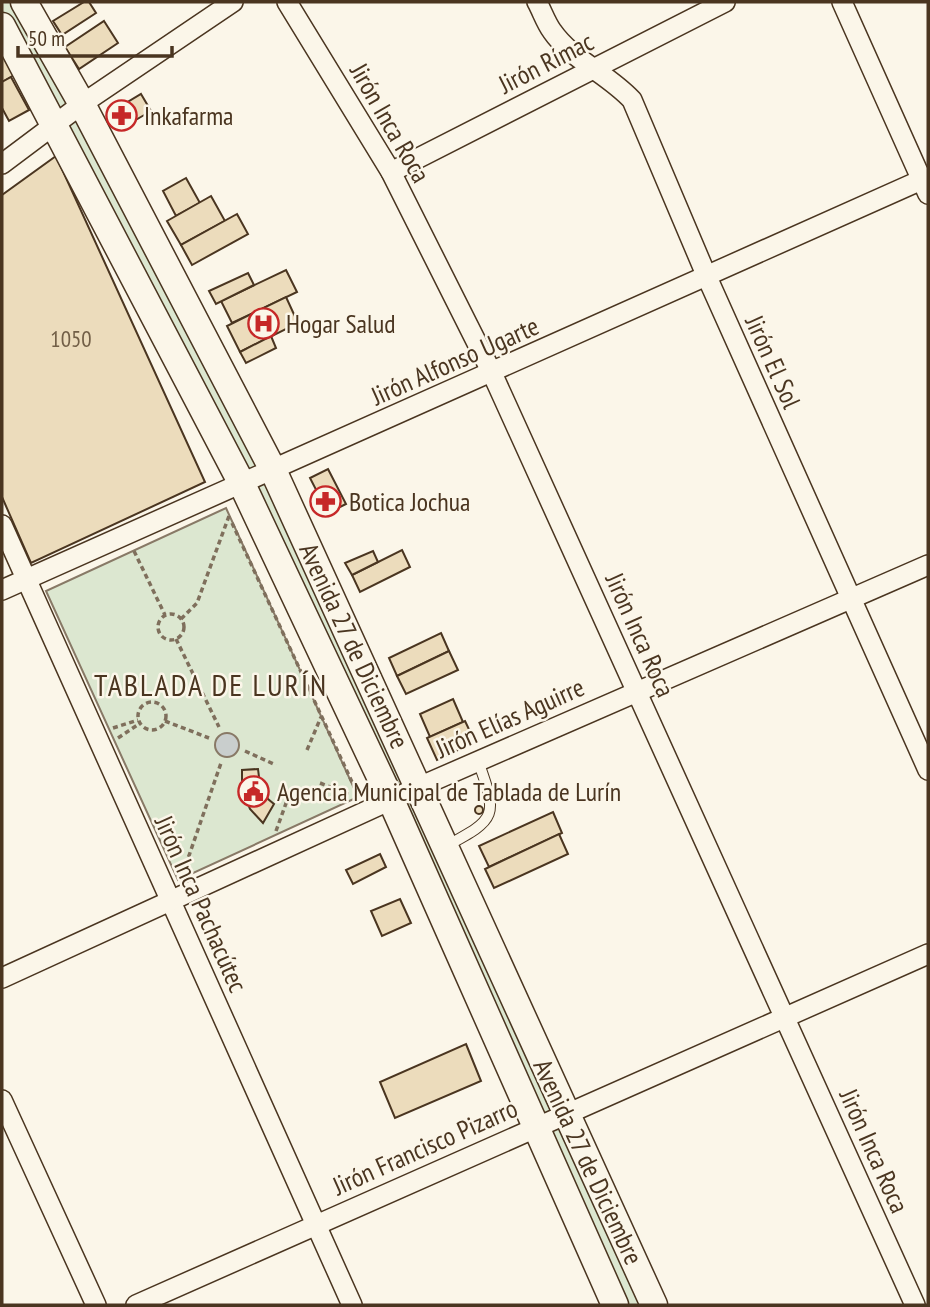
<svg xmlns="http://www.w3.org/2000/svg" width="930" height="1307" viewBox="0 0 930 1307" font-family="'PT Sans Narrow',sans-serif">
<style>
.green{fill:#dce7d0;stroke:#887966;stroke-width:2}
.water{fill:#c9cecd;stroke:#887966;stroke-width:2}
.building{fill:#ecdcbc;stroke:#4a3520;stroke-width:2}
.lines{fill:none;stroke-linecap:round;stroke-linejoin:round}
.lane-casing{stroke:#4a3520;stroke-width:12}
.street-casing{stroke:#4a3520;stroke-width:22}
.secondary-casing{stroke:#4a3520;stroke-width:29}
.path{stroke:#7f6f5c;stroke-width:3.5;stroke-dasharray:5 3.5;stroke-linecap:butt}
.lane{stroke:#fbf6e9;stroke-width:10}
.street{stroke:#fbf6e9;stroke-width:19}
.secondary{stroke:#fbf6e9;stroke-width:26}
.labels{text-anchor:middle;stroke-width:5;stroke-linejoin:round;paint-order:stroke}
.number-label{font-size:23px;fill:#725f47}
.street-label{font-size:26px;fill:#4a3520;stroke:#fbf6e9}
.poi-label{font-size:26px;fill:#4a3520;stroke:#fbf6e9;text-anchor:start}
.quarter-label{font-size:30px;letter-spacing:2px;fill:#4a3520;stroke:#fbf6e9}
</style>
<rect width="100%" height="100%" fill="#fbf6e9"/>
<g class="green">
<polygon points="2,2 17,2 73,102 56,114 2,14"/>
<polygon points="79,116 263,465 245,474 64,125"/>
<polygon points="268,481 408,783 394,787 252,486"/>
<polygon points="226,508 358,797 178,880 46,591"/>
<polygon points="415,797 557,1112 541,1118 400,804"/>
<polygon points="562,1122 644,1305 624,1305 545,1129"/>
</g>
<circle class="water" cx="227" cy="745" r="12"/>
<g class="building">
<polygon points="84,2 89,2 96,13 62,35 53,21"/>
<polygon points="104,21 118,43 79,69 65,47"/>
<polygon points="4,53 16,74 2,82 2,55"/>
<polygon points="11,77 29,110 9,121 2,108 2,82"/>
<polygon points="141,94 151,111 122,128 111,112"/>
<polygon points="56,156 205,482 31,563 2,497 2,195"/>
<polygon points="186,178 200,203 176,216 163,191"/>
<polygon points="211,196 225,221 181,245 167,221"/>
<polygon points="237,214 248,234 192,265 181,245"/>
<polygon points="286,270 297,292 232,323 221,301"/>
<polygon points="248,273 254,285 216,304 209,291"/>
<polygon points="286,297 298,323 240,352 227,326"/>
<polygon points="271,336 276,348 246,363 240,352"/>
<polygon points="328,469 346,504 328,513 310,478"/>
<polygon points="402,550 410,567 360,592 352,575"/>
<polygon points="373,551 378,562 352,575 345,563"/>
<polygon points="441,633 449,651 397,676 389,658"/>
<polygon points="449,651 458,670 406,694 397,676"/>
<polygon points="453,699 463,722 430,737 420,714"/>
<polygon points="465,721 475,742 437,760 427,738"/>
<polygon points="258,769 260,785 268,799 274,804 263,823 250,809 242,789 242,770"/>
<circle cx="479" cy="810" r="4"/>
<polygon points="553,812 562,833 489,867 479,846"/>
<polygon points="559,834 568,854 494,888 485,869"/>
<polygon points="380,854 386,867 353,884 346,870"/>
<polygon points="400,899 411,923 382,936 371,911"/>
<polygon points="466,1044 481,1081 395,1118 380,1082"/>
</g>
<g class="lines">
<defs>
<path id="lane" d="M446,846c51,-27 52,-30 32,-85"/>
<g id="street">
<polyline points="287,2 391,172 492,373 915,1305"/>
<path d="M537,2c5,9 9,21 15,29 20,29 56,43 80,69l75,177 221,493"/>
<polyline points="842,2 928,194"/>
<polyline points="2,164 82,104 233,2"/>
<polyline points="391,172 725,2"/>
<polyline points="2,525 352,1305"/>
<polyline points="2,590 928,177"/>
<polyline points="2,978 419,787 928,565"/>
<polyline points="2,1100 96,1305"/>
<polyline points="136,1305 928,954"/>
</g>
<g id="secondary">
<polyline points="24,2 82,104 273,470 654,1305"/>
<polyline points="2,26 242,484 391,800 615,1305"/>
</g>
</defs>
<use href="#lane" class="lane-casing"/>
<use href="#street" class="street-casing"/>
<use href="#secondary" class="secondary-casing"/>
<g class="path">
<polyline points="232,523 358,795"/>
<polyline points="134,551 165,615"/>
<circle cx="171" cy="627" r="13"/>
<polyline points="181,619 197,603 229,516"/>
<polyline points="176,639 219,727"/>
<circle cx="152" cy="716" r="14"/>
<polyline points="165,721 209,738"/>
<polyline points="113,728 138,720"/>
<polyline points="118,738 139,724"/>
<polyline points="307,750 321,717"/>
<polyline points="245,751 276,765"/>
<polyline points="320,783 351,795"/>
<polyline points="276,831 289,795"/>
<polyline points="183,873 221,763"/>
</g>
<use href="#lane" class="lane"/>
<use href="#street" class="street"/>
<use href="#secondary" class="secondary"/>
</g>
<defs>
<symbol id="pharmacy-ring" viewBox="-11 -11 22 22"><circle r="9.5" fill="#fbf6e9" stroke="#c62828" stroke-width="1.5"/><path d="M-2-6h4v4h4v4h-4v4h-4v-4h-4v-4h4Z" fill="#c62828"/></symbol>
<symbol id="hospital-ring" viewBox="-11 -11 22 22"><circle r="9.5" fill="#fbf6e9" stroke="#c62828" stroke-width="1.5"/><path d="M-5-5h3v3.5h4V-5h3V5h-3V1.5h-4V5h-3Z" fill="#c62828"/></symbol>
<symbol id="civic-ring" viewBox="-11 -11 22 22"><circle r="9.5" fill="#fbf6e9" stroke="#c62828" stroke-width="1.5"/><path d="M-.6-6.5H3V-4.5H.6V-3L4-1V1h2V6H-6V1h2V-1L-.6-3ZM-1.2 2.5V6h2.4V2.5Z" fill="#c62828"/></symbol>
</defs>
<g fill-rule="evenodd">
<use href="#pharmacy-ring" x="104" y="98" width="35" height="35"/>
<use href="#hospital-ring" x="246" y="306" width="35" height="35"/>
<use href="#pharmacy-ring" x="308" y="484" width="35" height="35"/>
<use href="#civic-ring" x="236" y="774" width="35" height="35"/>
</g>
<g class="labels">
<g class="number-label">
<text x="71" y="347">1050</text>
</g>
<g class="street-label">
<text transform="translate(546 63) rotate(-27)" y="9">Jirón Rímac</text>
<text transform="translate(390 123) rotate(60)" y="9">Jirón Inca Roca</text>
<text transform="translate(455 361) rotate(-24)" y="9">Jirón Alfonso Ugarte</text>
<text transform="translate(773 362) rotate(66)" y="9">Jirón El Sol</text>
<text transform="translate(640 635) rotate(66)" y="9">Jirón Inca Roca</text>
<text transform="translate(354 646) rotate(65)" y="9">Avenida 27 de Diciembre</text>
<text transform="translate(510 718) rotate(-24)" y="9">Jirón Elías Aguirre</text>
<text transform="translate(201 904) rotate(66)" y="9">Jirón Inca Pachacútec</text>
<text transform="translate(425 1147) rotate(-24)" y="9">Jirón Francisco Pizarro</text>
<text transform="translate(874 1151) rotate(66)" y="9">Jirón Inca Roca</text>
<text transform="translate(588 1162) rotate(65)" y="9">Avenida 27 de Diciembre</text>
</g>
<g class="poi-label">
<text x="144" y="125">Inkafarma</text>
<text x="286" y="333">Hogar Salud</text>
<text x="349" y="511">Botica Jochua</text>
<text x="277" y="801">Agencia Municipal de Tablada de Lurín</text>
</g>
<g class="quarter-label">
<text x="211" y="696">TABLADA DE LURÍN</text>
</g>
</g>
<rect width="930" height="1307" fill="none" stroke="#4a3520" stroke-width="7"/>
<path d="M18 46v10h154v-10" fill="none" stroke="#4a3520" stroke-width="3.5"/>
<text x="28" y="46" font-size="21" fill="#4a3520" stroke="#fbf6e9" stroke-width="5" paint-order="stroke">50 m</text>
</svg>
